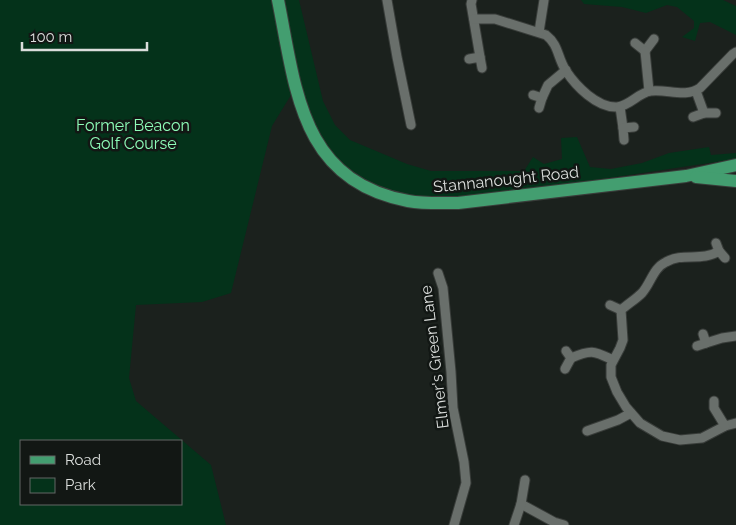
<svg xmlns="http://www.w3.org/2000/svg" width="736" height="525" viewBox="0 0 736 525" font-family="Raleway,sans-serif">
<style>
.green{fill:#04321a;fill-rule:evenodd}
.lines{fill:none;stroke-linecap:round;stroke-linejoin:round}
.street-casing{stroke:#393d3a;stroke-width:11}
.primary-casing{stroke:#393d3a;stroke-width:14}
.street{stroke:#696f6b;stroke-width:9}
.primary{stroke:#439e70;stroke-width:12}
.labels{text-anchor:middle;stroke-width:5;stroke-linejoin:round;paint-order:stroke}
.park-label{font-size:16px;fill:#8efcb8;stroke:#121714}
.street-label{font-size:16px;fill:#dbdedc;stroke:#121714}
</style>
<rect width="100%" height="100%" fill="#1b211d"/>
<g class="green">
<path d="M0,0h272l19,95 -19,31 -41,167 -29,9 -66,3 -7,73 7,23 75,64 15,60h-226zM21,441h160v63h-160z"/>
<polygon points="280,0 299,0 323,101 335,125 350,140 407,164 431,171 524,171 533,157 544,164 562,159 561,138 577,137 590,167 611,169 642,163 669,153 709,147 711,155 736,153 736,159 528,190 450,199 414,198 365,183 328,155 304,108"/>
<polygon points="581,0 723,0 736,6 736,35 710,22 700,23 695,41 682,37 694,28 694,21 677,7 667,5 646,13 622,7 584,4"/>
</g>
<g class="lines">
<defs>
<g id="street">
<polyline points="387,0 397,57 411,125"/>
<polyline points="472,0 471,4 480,57"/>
<path d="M474,19h21l51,16c13,10 11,22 20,36 10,15 31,37 51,36 13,-1 22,-15 34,-16 17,-2 34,7 49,-3l33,-34 3,-2"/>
<polyline points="539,32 544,0"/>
<polyline points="635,43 645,51 654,39"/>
<polyline points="645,51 649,91"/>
<polyline points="469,59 480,57 482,68"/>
<polyline points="696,91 704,113"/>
<polyline points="533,95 542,98 539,108"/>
<polyline points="542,98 548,85 566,70"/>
<polyline points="620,107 623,128"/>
<polyline points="693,117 704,113 716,113"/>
<polyline points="624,140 623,128 634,127"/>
<polyline points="716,243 719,251 725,258"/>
<path d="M719,251c-17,11 -36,1 -53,11 -13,6 -15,21 -24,31 -6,6 -14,11 -21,17l2,30 -3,8 -9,17v12l6,15 9,15 14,16 22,13 18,4 22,-2 23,-12 11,-3"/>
<polyline points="438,273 443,288 451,372 453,408 464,462 466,483 454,525"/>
<polyline points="610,305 621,310"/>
<polyline points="706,343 722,338 736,336"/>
<polyline points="697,346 706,343 703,334"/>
<path d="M571,358c21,-9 23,-7 42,2"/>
<polyline points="565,369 571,358 566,351"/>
<polyline points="714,401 714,408 725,426"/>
<polyline points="587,431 618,420 631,413"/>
<polyline points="525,480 521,504 554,522 564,525"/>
<polyline points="514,525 521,504"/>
</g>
<g id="primary">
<path d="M278,0c18,89 22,181 130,201 17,3 34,2 50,2l228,-27 50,-11"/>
<polyline points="696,177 736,181"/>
</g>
</defs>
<use href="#street" class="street-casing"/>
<use href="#primary" class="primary-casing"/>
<use href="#street" class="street"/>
<use href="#primary" class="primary"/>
</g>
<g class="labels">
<g class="park-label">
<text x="133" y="131">Former Beacon<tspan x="133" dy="18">Golf Course</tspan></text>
</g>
<g class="street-label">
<text transform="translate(506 179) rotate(-6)" y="6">Stannanought Road</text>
<text transform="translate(434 357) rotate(-97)" y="6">Elmer's Green Lane</text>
</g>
</g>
<rect x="20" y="440" width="162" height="65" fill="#121714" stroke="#626764"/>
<rect x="30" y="456" width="25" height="8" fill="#439e70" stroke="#626764"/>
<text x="65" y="465" font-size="15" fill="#dbdedc">Road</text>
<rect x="30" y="478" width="25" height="15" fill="#04321a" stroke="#626764"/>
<text x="65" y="490" font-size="15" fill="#dbdedc">Park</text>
<path d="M22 42v8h125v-8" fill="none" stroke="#dbdedc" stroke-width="2.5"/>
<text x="30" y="42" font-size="15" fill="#dbdedc" stroke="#121714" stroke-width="4" paint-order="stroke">100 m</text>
</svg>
